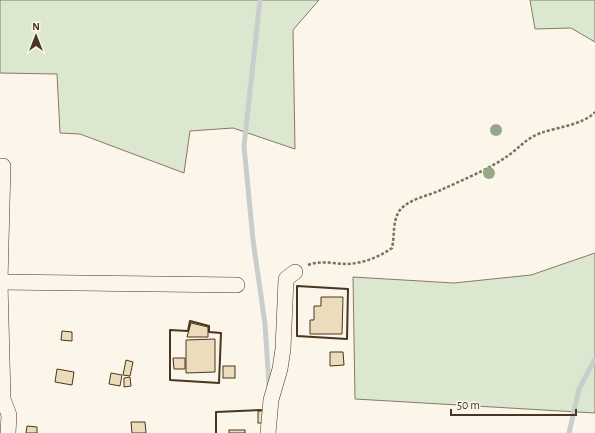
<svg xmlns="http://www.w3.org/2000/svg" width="595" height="433" viewBox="0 0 595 433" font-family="'Alegreya Sans',sans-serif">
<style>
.green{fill:#dce7d0;stroke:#887966}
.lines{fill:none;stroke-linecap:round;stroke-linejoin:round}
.stream{stroke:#c9cecd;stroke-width:5}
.building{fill:#ecdcbc;stroke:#4a3520}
.street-casing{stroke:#4a3520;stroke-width:16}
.path{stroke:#7f6f5c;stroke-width:2.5;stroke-dasharray:3 2;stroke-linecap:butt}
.street{stroke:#fbf6e9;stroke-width:15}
.wall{stroke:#4a3520;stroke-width:2}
.tree{fill:#96a887}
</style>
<rect width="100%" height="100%" fill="#fbf6e9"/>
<g class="green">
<polygon points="0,0 319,0 293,30 295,149 233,128 190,131 184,173 80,134 60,133 57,74 0,73"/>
<polygon points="530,0 595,0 595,42 571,28 535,29"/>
<polygon points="595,253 595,413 355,399 353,277 454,283 531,275"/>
</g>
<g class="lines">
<g class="stream">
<polyline points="260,0 244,146 253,240 265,324 269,386"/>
<polyline points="569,433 579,389 595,359"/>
</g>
</g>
<g class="building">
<polygon points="321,297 343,297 342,334 310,334 310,320 314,320 314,306 321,306"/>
<polygon points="191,323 208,327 208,337 187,337"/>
<polygon points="62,331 72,332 72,341 61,340"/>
<polygon points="215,339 215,372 186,373 186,340"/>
<polygon points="330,352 343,352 344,365 330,366"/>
<polygon points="173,358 185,358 185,369 174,369"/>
<polygon points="126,360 133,362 130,376 123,375"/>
<rect x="223" y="366" width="12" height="12"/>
<polygon points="57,369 74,372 72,385 55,382"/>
<polygon points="111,373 122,375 120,386 109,384"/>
<polygon points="130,377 131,386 124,387 124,378"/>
<rect x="258" y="411" width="9" height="12"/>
<polygon points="131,422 145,422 146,433 132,433"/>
<polygon points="27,426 37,427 37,433 26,433"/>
<rect x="229" y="430" width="16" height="3"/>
</g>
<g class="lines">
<defs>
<g id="street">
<polyline points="0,166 3,166 0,282 3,399 9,415 8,433"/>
<polyline points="0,282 237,285"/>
<polyline points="268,433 271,400 280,369 283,349 286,279 295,272"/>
</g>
</defs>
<use href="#street" class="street-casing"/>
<path class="path" d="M308,265c13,-5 27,-1 40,-1 16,-1 31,-7 44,-16 3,-13 0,-27 8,-38 9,-11 28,-14 41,-20 21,-10 49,-21 68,-35 11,-8 19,-18 32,-22 16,-6 42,-8 54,-21"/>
<use href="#street" class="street"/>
<g class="wall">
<polygon points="297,286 348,289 347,339 297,336"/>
<polygon points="190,321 209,326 209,332 221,333 219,383 170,380 170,330 188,331"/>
<polyline points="216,433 216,412 261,410"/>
</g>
</g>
<g class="tree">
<circle cx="496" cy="130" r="6"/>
<circle cx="489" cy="173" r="6"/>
</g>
<g transform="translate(36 36)" stroke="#fbf6e9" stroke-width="3" paint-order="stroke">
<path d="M0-3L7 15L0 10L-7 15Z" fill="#4a3520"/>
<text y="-6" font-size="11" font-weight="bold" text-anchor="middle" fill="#4a3520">N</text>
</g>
<path d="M451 409v6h125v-6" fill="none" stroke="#4a3520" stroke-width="2"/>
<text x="457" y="409" font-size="12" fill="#4a3520" stroke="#fbf6e9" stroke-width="3" paint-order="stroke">50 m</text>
</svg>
